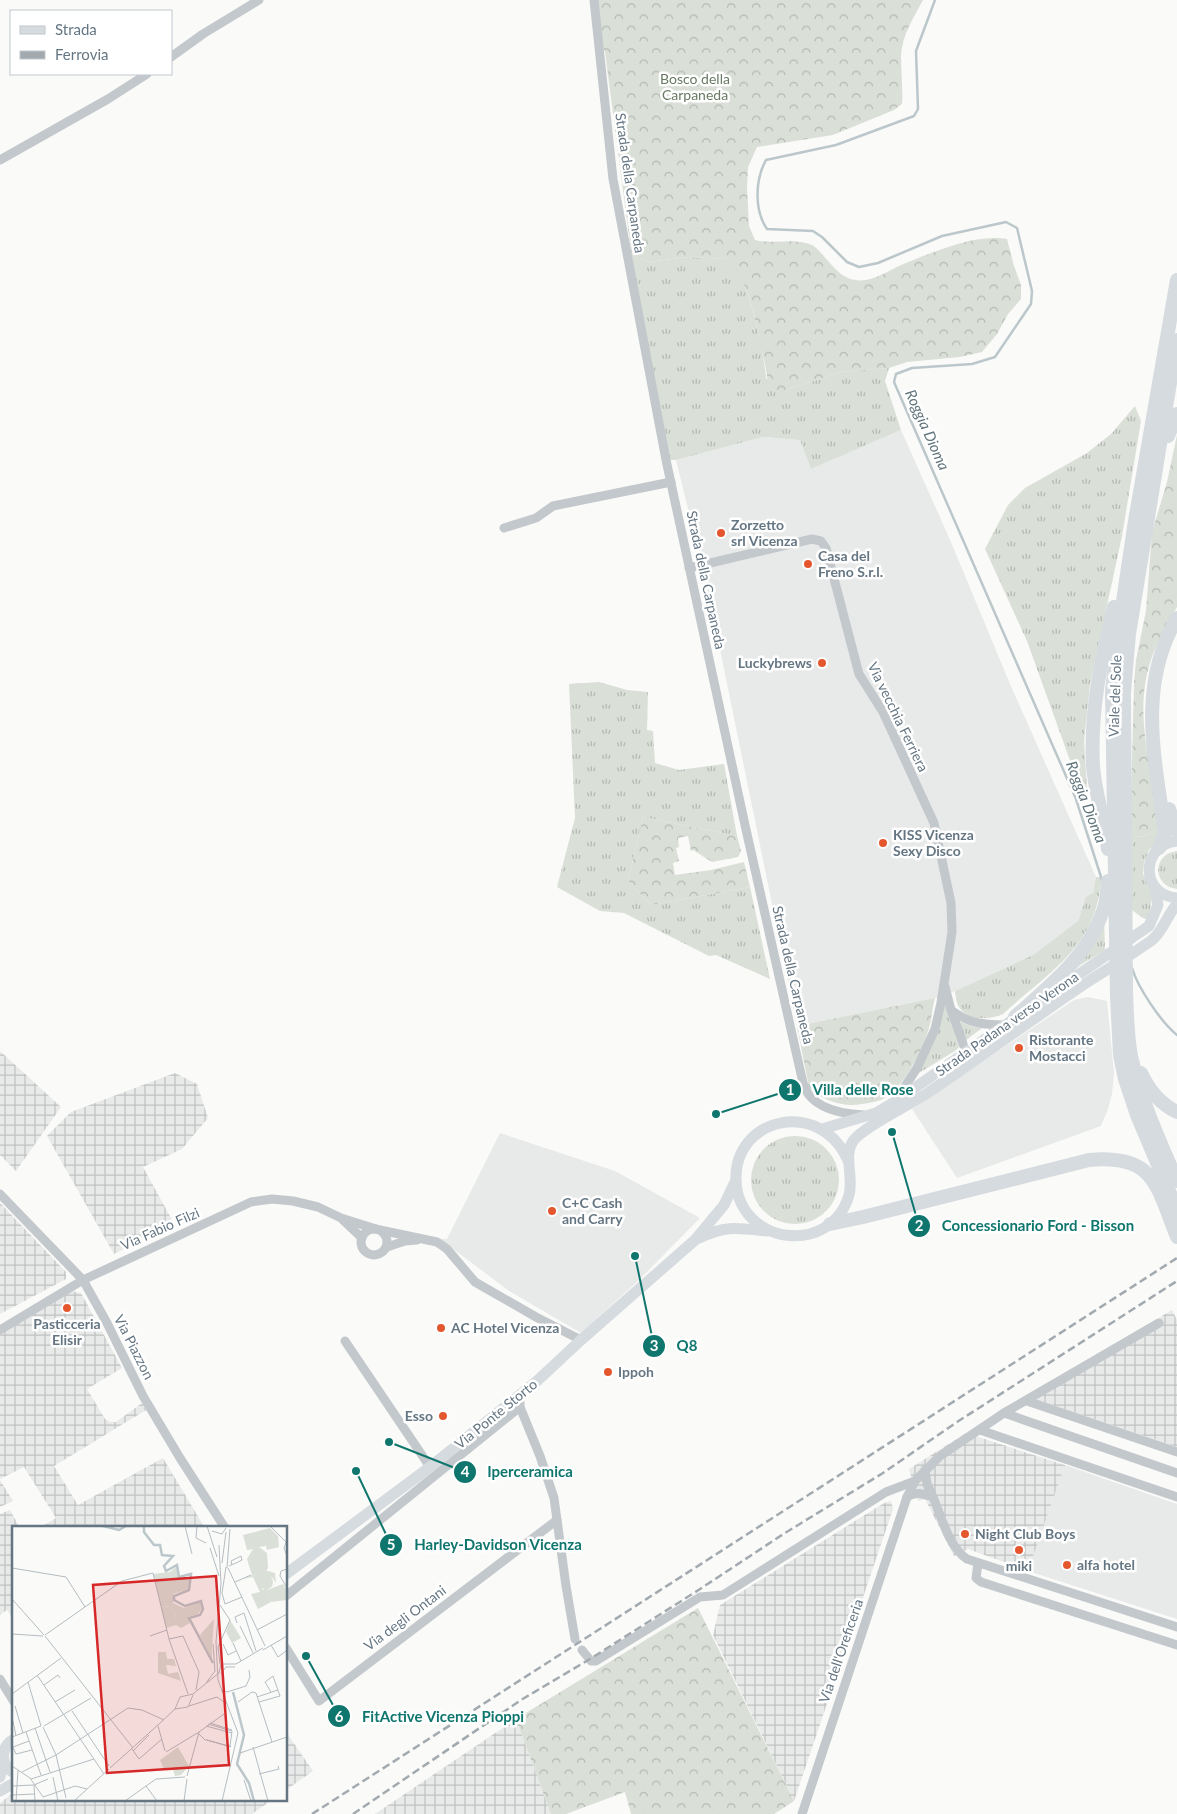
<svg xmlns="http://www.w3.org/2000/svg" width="1177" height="1814" viewBox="0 0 1177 1814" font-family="Lato,sans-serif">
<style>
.built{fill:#e8e9e9}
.industrial{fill:url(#industrial-grid)}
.grass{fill:url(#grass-tufts)}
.forest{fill:url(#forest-crowns)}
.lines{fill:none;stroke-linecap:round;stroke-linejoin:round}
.stream{stroke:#bbc7cb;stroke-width:2.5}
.minor{stroke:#c3c8cc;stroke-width:9}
.major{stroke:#d6dbdf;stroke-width:11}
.highway{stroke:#d6dbdf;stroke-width:14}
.rail{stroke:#a2aab0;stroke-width:2.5;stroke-dasharray:8 4;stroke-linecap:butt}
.poi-dot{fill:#e4572e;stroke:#fff;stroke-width:2}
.labels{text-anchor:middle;stroke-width:5;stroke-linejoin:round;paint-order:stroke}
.park-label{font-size:14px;fill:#687a64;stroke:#fff}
.street-label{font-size:14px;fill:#657683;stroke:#fff}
.poi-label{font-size:14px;font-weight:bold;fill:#657683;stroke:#fff;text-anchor:start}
.water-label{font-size:15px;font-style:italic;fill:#60757c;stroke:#fff}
.inset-river{fill:none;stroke:#bbc7cb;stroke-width:2.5}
.inset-road{fill:none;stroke:#b5bdc2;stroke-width:1}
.view{fill:#d62828;fill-opacity:0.15;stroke:#d62828;stroke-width:2.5}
.inset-edge{fill:none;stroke:#657683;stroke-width:2.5}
.leader{fill:none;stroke:#0f766e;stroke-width:2}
.callout-dot{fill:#0f766e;stroke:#fff;stroke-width:2}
.mark-label{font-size:15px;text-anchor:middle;font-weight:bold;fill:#fff}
.callout-label{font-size:15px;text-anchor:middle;font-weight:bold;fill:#0f766e;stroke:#fff;stroke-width:5;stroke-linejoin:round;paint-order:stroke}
</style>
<defs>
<pattern id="industrial-grid" width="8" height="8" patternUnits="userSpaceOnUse" patternTransform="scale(1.25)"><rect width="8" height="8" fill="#e8e9e9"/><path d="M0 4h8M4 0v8" fill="none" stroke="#c0c1c2"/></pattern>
<pattern id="grass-tufts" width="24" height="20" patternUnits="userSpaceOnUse" patternTransform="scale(1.25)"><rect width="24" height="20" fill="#dadfd7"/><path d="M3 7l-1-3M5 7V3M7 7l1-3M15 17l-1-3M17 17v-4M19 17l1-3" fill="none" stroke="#b4b9b4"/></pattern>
<pattern id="forest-crowns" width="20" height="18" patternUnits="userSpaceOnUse" patternTransform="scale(1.25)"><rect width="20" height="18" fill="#dadfd7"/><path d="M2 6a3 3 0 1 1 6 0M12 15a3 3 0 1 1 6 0" fill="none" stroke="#b4b9b4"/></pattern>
</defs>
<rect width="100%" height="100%" fill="#fafaf8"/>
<g class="built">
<polygon points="901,430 951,542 1010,684 1096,877 1093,893 1086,898 1078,921 1033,955 955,991 935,998 797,1026 707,586 676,460 763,437 800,440 811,469"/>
<polygon points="1088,997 1107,1001 1114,1073 1112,1094 1108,1109 1101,1126 957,1178 912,1109 1074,1000"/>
<polygon points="500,1133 615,1171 700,1218 639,1280 581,1333 509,1291 440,1239 447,1239"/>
<polygon points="1065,1465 1177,1504 1177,1619 1028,1571"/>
</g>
<g class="industrial">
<polygon points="0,1051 61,1107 16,1171 0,1155"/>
<polygon points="175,1073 197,1084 208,1118 182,1149 143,1167 171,1218 171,1223 168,1227 114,1254 47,1136 71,1112"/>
<polygon points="0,1203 66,1272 66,1279 0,1314"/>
<polygon points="72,1291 81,1293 122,1368 87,1389 105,1419 110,1422 116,1422 142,1403 146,1410 54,1466 78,1505 163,1458 205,1528 39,1528 56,1518 24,1467 0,1479 0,1332"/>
<polygon points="1172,1310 1177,1320 1177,1447 1026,1396"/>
<polygon points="966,1433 1065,1465 1028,1571 968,1549 954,1556 925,1499 918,1501 909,1469"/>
<polygon points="0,1480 13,1501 0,1507"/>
<polygon points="891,1501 893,1509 794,1801 713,1635 720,1605 884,1503"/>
<polygon points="10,1510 20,1528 14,1528 14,1620 7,1610 0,1615 0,1514"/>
<polygon points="516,1719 551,1814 375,1814"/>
<polygon points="286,1732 313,1771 286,1790"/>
<polygon points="14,1792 14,1800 272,1800 252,1814 0,1814 0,1803"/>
</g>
<g class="grass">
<path d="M687,257l41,2c4,3 8,7 10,11 14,27 25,79 28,108l20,12 55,-18 48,-4 -4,13 16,49 -90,39 -11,-29 -37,-3 -87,23h-10l-34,-201 9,-1 8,4z"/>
<polygon points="1135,406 1141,421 1122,536 1090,684 1084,741 1087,790 1072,766 1027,641 985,549 1008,505 1025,488 1087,453 1111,434"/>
<polygon points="599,682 627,690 648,692 647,730 653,731 655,763 679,770 724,764 737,836 643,817 628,881 651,905 750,887 770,979 716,955 709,956 624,913 600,911 557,887 575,818 569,684"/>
<path d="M1161,826l-6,19 -6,5 -5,12 -1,12 10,19 -5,27 -7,-3 -10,-8 -1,-74c14,4 20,0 31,-9z"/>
<path d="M1177,851v38c-25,-3 -25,-35 0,-38z"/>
<path d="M1096,877h6c-2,11 -3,23 -7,34 -15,46 -58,71 -92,103 -12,6 -36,7 -44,-7 -3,-5 -3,-10 -4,-16l78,-36 45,-34 8,-24 7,-4z"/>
<polygon points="1104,917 1105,950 1077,967"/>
<polygon points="944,1003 959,1046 958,1049 919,1073 935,1039"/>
<polygon points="958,1021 974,1027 982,1028 965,1041"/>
<circle cx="795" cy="1180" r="44"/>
</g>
<g class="forest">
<path d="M590,0h333c-9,17 -21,35 -22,56 0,16 2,32 1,48l-8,6 -61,25 -76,12 -9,20 -1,21 2,38 6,14c19,5 38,-3 57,5 4,2 8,7 11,10 12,14 22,28 43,25 12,-2 24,-10 35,-15 30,-12 74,-32 106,-26l7,27 7,19v14l-13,15 -11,20 -15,18 -22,5 -53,5 -18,6 -48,4 -55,18h-14c-6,-11 -5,-18 -8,-30 -8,-33 -12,-75 -36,-101l-41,-2 -38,5 -8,-4 -9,1 -27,-207 -11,-23z"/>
<path d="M1177,435v172c-10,17 -21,36 -27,56 -17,54 3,110 11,163 -11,9 -17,13 -31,9l4,-152 2,-23 10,-49 6,-79 15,-50z"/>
<polygon points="643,817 737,836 741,851 738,857 712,862 693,850 691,851 688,836 678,838 679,847 676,848 679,861 673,863 675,875 711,870 744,862 750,887 651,905 628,881"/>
<path d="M935,998c-3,10 -3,20 -6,30 -6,21 -27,64 -48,72 -6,2 -13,3 -19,4 -18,4 -40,-4 -53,-16l-12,-62z"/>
<polygon points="698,1608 794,1801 774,1814 631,1814 625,1792 566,1814 551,1814 516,1719"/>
</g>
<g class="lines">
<g class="stream">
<path d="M935,0l-19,51 2,58 -4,7 -78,29 -70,15c-11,20 -12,50 1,69l46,2 9,6 25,25 12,5 19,-4 64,-27 64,-14 11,6 15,63 -1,13 -36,53 -23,7 -60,4 -16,6 -2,8 182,417 26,81"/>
<path d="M1132,968c6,20 29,54 45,67"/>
</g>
<g class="minor">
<path d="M594,0l19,179 53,281 79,365 58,258c7,25 38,31 61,32"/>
<polyline points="171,57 203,34 259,0"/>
<polyline points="0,160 108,99 147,74"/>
<polyline points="504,528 536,518 553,506 671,482"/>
<polyline points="689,568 812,539 821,541 826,548 859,674 883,712 934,823 951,903 952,932 941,1003 935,1029 917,1068 898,1097"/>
<polyline points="945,987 951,1010 966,1052 962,1069"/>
<path d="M951,1010c17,13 32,15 53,15"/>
<polyline points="0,1194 83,1280 107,1323 143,1396 180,1458 225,1528"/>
<polyline points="343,1220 362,1238"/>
<circle cx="374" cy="1242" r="13"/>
<polyline points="380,1230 437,1242 447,1249 475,1282 536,1317 581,1340"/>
<polyline points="387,1247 405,1241 417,1240"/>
<polyline points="0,1330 83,1280 251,1202 272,1199 293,1201 318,1207 341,1218 376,1229"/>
<polyline points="345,1341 430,1467"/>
<polyline points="1027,1401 1177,1452"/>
<polyline points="520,1402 520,1407 540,1456 554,1498 566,1586 575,1639"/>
<polyline points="1004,1413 1177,1473"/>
<polyline points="980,1430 1177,1497"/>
<polyline points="925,1470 927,1484 933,1497"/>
<path d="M907,1497c9,-6 16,-3 26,0 8,19 17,52 34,62l210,68"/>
<polyline points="978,1563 976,1578 981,1582 1177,1645"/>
<polyline points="286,1596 520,1407"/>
<polyline points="286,1648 319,1701 557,1520"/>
<polyline points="582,1650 591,1661 596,1661 700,1597 723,1595 886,1492 915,1481"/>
<polyline points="0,1679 14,1702"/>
<polyline points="802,1814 907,1497 915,1481 940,1456 1004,1413 1159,1323"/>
</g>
<g class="major">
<path d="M1177,841c-37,4 -37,54 0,57"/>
<polyline points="1040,1001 1149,926 1158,905 1155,887"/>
<polyline points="822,1129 876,1113 893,1103 1021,1014"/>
<path d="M849,1163c-26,-66 -116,-47 -113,18 3,64 95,76 113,14 5,-18 -6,-39 4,-54 10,-14 56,-36 73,-47 55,-37 108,-76 163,-113 17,-11 34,-21 50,-32 5,-4 12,-7 16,-12 9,-9 13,-23 22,-33"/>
<path d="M699,1238c28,-13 38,-10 67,-7"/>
<polyline points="286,1574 430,1467 537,1381 581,1340 695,1240 724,1205 736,1180"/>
<path d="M14,1739c-14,8 -14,26 0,34"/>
<polyline points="0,1777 3,1762"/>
<polyline points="0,1791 14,1783"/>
</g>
<g class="highway">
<polyline points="1177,280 1135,521 1118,634 1112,692 1117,996 1120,1055 1125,1079 1137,1115 1177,1210"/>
<path d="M1177,340l-48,294 -5,59 2,298c1,22 1,44 5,65 10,44 28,84 46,125"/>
<polyline points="1168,436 1177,414"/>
<polyline points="1169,809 1177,831"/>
<path d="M1159,848l5,-12v-10c-10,-71 -26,-142 13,-208"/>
<path d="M1108,849c-3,-28 -13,-55 -15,-83 -3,-54 8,-107 21,-159"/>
<path d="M1015,1017c36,-33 71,-58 88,-106 4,-9 4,-21 5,-30"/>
<path d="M1141,1073c8,17 19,31 36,39"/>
<path d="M830,1224l33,-7 226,-57c66,-6 67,25 88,77"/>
</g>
<g class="rail">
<polyline points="312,1814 1177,1258"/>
<polyline points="353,1814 521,1700 590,1659 697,1591 785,1533 883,1473 957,1422 1177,1281"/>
</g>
</g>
<g class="poi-dot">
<circle cx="721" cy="533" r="5"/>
<circle cx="808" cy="564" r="5"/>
<circle cx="822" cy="663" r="5"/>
<circle cx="883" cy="843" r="5"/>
<circle cx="1019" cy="1048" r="5"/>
<circle cx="552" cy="1211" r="5"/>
<circle cx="67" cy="1308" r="5"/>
<circle cx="441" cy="1328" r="5"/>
<circle cx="608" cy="1372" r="5"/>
<circle cx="443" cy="1416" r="5"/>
<circle cx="965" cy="1534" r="5"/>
<circle cx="1019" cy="1550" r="5"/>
<circle cx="1067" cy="1565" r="5"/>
</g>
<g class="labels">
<g class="park-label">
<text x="695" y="84">Bosco della<tspan x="695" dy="16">Carpaneda</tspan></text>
</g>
<g class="street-label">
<text transform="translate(630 183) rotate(82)" y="5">Strada della Carpaneda</text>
<text transform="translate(706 580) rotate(78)" y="5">Strada della Carpaneda</text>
<text transform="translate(1115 696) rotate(-88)" y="5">Viale del Sole</text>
<text transform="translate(898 717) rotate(64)" y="5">Via vecchia Ferriera</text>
<text transform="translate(793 975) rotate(77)" y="5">Strada della Carpaneda</text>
<text transform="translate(1007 1024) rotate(-35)" y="5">Strada Padana verso Verona</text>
<text transform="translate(160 1229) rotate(-24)" y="5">Via Fabio Filzi</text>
<text transform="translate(134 1347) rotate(63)" y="5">Via Piazzon</text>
<text transform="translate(496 1414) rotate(-39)" y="5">Via Ponte Storto</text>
<text transform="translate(405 1618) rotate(-37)" y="5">Via degli Ontani</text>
<text transform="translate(841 1651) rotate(-71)" y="5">Via dell'Oreficeria</text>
</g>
<g class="poi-label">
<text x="731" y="530">Zorzetto<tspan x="731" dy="16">srl Vicenza</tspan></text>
<text x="818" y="561">Casa del<tspan x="818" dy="16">Freno S.r.l.</tspan></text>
<text x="812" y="668" text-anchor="end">Luckybrews</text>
<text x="893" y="840">KISS Vicenza<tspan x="893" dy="16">Sexy Disco</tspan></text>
<text x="1029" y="1045">Ristorante<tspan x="1029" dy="16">Mostacci</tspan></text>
<text x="562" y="1208">C+C Cash<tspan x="562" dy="16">and Carry</tspan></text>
<text x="67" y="1329" text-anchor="middle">Pasticceria<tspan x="67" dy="16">Elisir</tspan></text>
<text x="451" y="1333">AC Hotel Vicenza</text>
<text x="618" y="1377">Ippoh</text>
<text x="433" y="1421" text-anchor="end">Esso</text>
<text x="975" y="1539">Night Club Boys</text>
<text x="1077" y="1570">alfa hotel</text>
<text x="1019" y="1571" text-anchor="middle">miki</text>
</g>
<g class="water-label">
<text transform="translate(927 430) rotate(66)" y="5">Roggia Dioma</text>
<text transform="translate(1086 802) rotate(69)" y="5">Roggia Dioma</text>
</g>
</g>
<g transform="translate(12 1526)">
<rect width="275" height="275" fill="#fafaf8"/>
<path d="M159,80l5,12 13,-2 1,7 -9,5 -5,-3 -10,3 -5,-21zM202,93l-2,29v11l-12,-24zM218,94l11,18 -9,5 -6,-11zM146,126h8l1,7h7l2,7 -10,-1 2,9 10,-2 3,9 -23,-8z" fill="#dadfd7"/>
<path d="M165,40l1,11h12l-2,12 -15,5v9l11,5 16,-6 2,6 -4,6 -21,6 -6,-14 -10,1 -8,-33 17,-2zM252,44l11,3 1,10 -4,-6h-6l-4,13 12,-5 -7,5 4,12 -13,7 -7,-15 9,-2 -7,-15 -10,2zM166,221l11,19 -8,9 -6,1 -3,-9 -8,3 -4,-10z" fill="#dadfd7"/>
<path d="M258,2l8,8 1,11 -12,3 -1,-4 -7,1 8,6 1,14 -1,3 -15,5 -5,-16 6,-10 -6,1 -4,-15zM247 56a7 7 0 1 1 14 0a7 7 0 1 1-14 0ZM271,58l4,6v10l-16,2 -4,-12z" fill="#dadfd7"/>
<path class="inset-river" d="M91,0l16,4 7,-4M132,0v6l10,13h6l2,10 11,1 -9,10 2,5 11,-6 2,12 12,-3 -2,16 -15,6v4l11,6 16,-5 2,8 -3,6 -11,3 24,45M221,166l11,43 -7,29 12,19 5,18"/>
<path class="inset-road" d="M173,0l7,28M185,0l-1,12 10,5M195,0l10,31M258,0l16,16M200,5l10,3 4,-6M275,14l-3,8 3,8M207,19l2,38 -5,59 2,38 20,53 -16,68M198,22l9,28M210,37l4,-31M217,40l2,-1 5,-2 6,-3 -1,-4 -10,5 1,4M214,41l-4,26 3,11 17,-7M0,42l54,9 19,30M215,42l3,-39M216,42l37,78M275,43l-6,2 -1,5 7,12M223,56l16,-7M0,73l32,36M225,97l-2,-6 9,-4 12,38M228,100l13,27M245,104l30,-16M0,108l31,2M33,109l77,-54 31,-8 16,66 19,55M33,110l88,112M138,110l17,-6M157,113l14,-3 16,36 -3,18M221,117l8,18M211,118l5,11 8,-4M259,119l7,12 8,-6M251,124l24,-14M208,138l-2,-17 12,-27 -10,-15M209,148l5,-7h9M25,149l67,99M16,156l13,44M194,157l9,-12 -2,-27M32,159l14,-10 2,3M209,164l6,2 19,-6 4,-9 -1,-7M0,168l49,-36M245,171l21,-7M43,176l20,-12M226,176l14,-10 4,1 16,49M247,176l21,-6 -7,-20 -8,6 6,10M3,180l8,27M177,180l28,-9 7,5M163,183l13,-2 5,-12M130,184l22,10M60,185l37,55M1,195l3,15M198,197l22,7M196,198l24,7 -2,15M32,200l47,-28M146,200l7,25M194,200l26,7M31,201l13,28 10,43M23,202l15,44M14,206l15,43M187,208l6,6h2l3,1 19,5h1l1,1 -24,-7M0,211l29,-11M0,219l4,9 16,-4M1,221l16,-6M241,221l15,54M120,223l7,10 23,-20M121,225l16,-16M154,226l33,-20M228,227l47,-16M0,240l18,12 13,19 32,-11 12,3M98,242l49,-44 16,-15 5,-12 13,-3 26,-21 2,-9h15l27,-16M10,246l34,-17 72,-47 14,2M247,248l20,-5 -1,-3M175,250l12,-44 25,-18M41,251l5,24M19,253l63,-20M232,254l7,21M22,259l1,16M0,260l22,-1 14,-6M134,260l10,-7 29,-2M0,269l23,-1M4,275l2,-31M62,275l35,-32M113,275l21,-15 11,15M161,275h23M172,275l3,-22"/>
<path class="view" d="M204,50l13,189 -122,8 -14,-188z"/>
<rect width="275" height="275" class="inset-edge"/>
</g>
<path class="leader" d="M716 1114L790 1090M892 1132L919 1226M635 1256L654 1346M389 1442L465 1472M356 1471L391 1545M306 1656L339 1716"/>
<g class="callout-dot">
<circle cx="716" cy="1114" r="5"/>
<circle cx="892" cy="1132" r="5"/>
<circle cx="635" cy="1256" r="5"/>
<circle cx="389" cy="1442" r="5"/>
<circle cx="356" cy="1471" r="5"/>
<circle cx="306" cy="1656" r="5"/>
<circle cx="790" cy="1090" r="12"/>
<circle cx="919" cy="1226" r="12"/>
<circle cx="654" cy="1346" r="12"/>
<circle cx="465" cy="1472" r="12"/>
<circle cx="391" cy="1545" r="12"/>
<circle cx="339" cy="1716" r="12"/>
</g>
<g class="mark-label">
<text x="790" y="1095">1</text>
<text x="919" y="1231">2</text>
<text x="654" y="1351">3</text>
<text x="465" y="1477">4</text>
<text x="391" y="1550">5</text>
<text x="339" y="1722">6</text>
</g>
<g class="callout-label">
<text x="863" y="1095">Villa delle Rose</text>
<text x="1038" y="1231">Concessionario Ford - Bisson</text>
<text x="687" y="1351">Q8</text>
<text x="530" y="1477">Iperceramica</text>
<text x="498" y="1550">Harley-Davidson Vicenza</text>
<text x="443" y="1722">FitActive Vicenza Pioppi</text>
</g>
<rect x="10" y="10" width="162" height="65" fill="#ffffff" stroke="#c1c8cd"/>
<rect x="20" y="26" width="25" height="8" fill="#d6dbdf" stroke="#c1c8cd"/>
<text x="55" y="35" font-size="15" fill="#657683">Strada</text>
<rect x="20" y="51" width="25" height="8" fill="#a2aab0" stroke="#c1c8cd"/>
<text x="55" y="60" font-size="15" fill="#657683">Ferrovia</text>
</svg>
